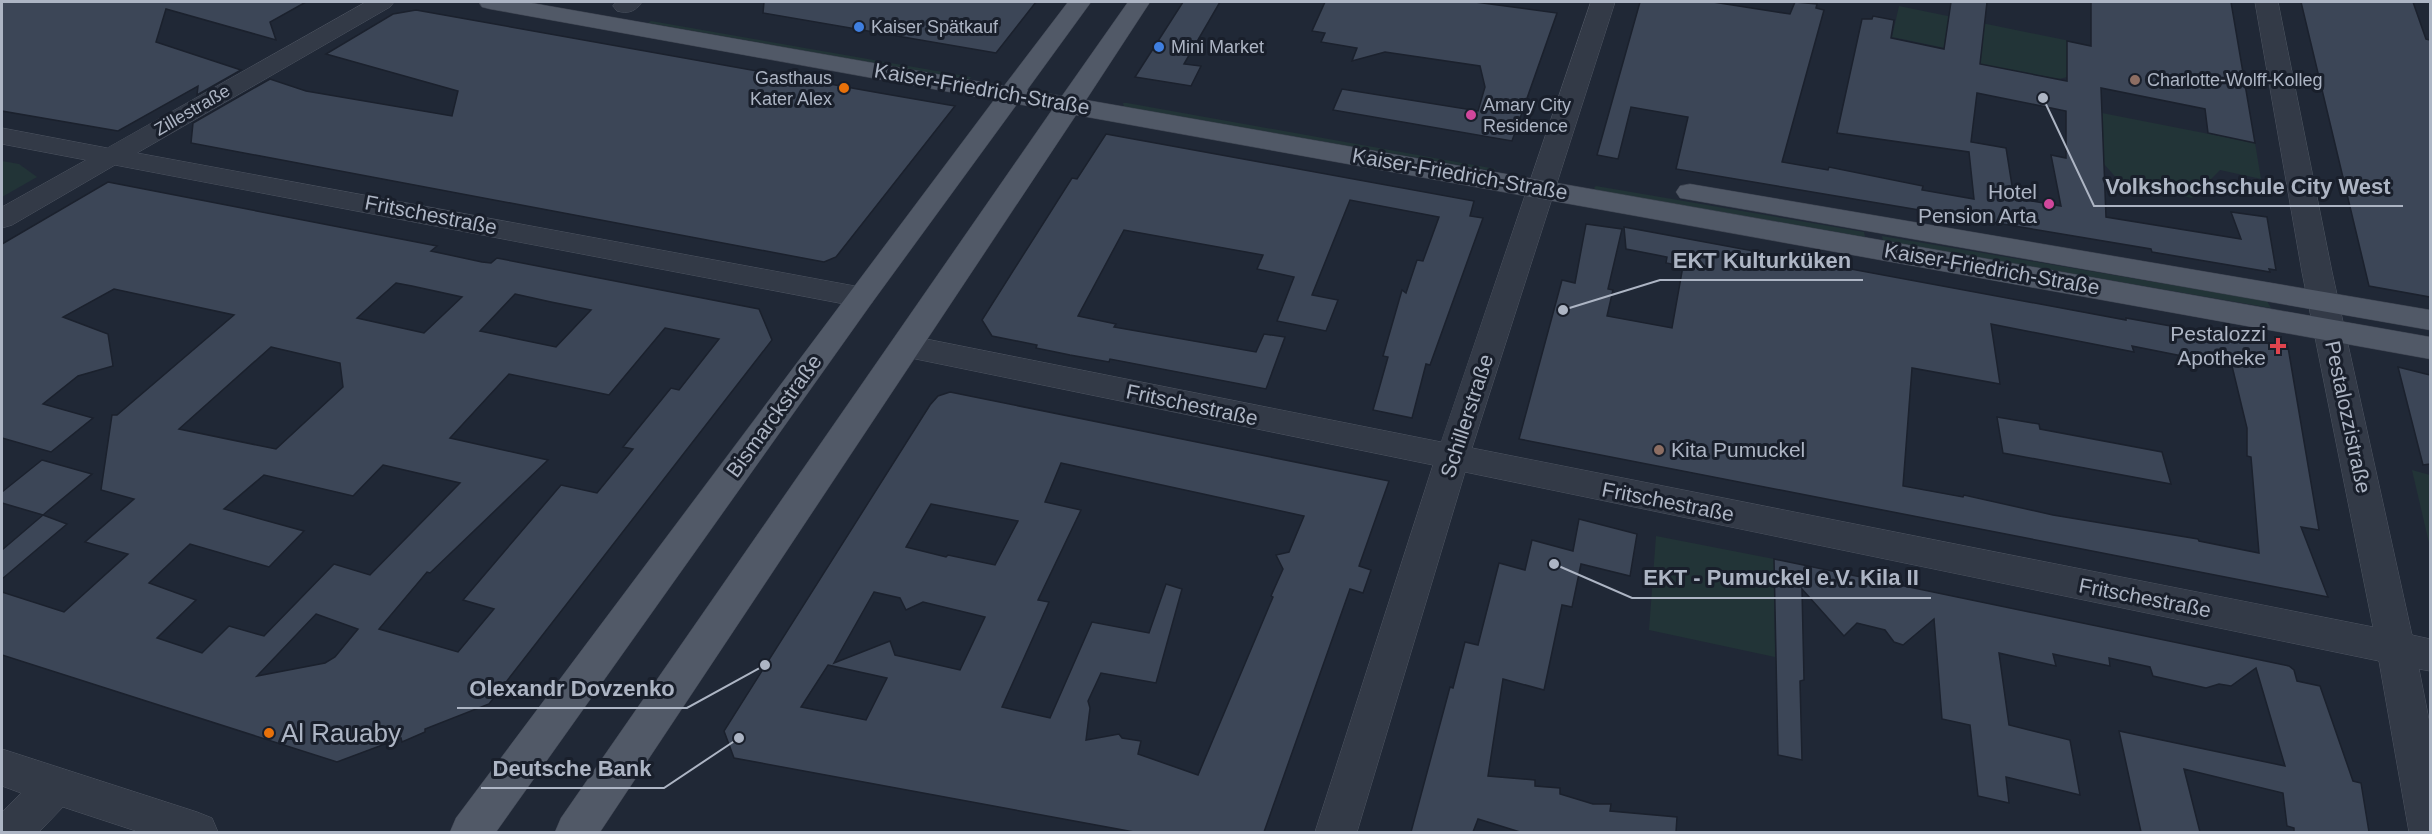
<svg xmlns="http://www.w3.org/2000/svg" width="2432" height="834" viewBox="0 0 2432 834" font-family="Helvetica,sans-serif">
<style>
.green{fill:#223437}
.building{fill:#3c4657;stroke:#1b212d;stroke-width:1.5;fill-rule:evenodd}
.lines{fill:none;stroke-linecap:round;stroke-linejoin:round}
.minor-casing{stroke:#4e5562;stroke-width:1}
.major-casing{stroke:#3d4350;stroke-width:1}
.minor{fill:#333a47;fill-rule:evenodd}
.major{fill:#515967;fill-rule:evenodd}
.shop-dot{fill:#3f7fe0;stroke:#191f2b;stroke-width:2}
.education-dot{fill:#8d6e63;stroke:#191f2b;stroke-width:2}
.food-dot{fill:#e8710a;stroke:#191f2b;stroke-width:2}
.hotel-dot{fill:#d1479c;stroke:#191f2b;stroke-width:2}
.health-dot{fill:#e0444e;stroke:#191f2b;stroke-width:2}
.labels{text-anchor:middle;stroke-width:6;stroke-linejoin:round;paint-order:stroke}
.far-poi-label{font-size:18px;fill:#adb5c4;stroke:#191f2b;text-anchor:start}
.far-street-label{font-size:18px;fill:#adb5c4;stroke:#191f2b}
.street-label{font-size:21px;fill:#adb5c4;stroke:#191f2b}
.poi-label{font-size:21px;fill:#adb5c4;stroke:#191f2b;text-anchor:end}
.near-poi-label{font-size:26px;fill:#adb5c4;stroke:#191f2b;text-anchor:start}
.leader{fill:none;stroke:#adb5c4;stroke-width:2}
.callout-dot{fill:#adb5c4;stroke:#191f2b;stroke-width:2}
.callout-label{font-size:22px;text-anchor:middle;font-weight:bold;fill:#adb5c4;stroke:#191f2b;stroke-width:6;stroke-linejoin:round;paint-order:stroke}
</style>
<rect width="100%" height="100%" fill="#202836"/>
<g class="green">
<polygon points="1899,6 2070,41 2067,77 2059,79 1979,64 1945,48 1892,37"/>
<polygon points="651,21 971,77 969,80 648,23"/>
<polygon points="1123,103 1127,103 1496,169 1493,171 1124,107"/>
<polygon points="2102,113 2255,143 2261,179 2220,170 2192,198 2120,182 2104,164"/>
<polygon points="2,161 19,164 37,177 2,197"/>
<polygon points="1596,186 1864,232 1865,237 1598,191 1594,188"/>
<polygon points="1882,236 2267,301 2271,308 1883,241"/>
<polygon points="2412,470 2430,475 2430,547"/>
<polygon points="1656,536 1774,559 1775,657 1649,630"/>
</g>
<g class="building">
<polygon points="2,2 306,2 270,22 276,40 166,9 156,42 241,70 197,95 198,86 118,131 2,111"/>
<polygon points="764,2 1036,2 996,53 763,13"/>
<polygon points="1183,2 1220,2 1184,64 1201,66 1191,86 1135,77"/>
<polygon points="1325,2 1475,2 1557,13 1512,141 1333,110 1342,89 1478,111 1485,87 1480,66 1385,52 1352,61 1357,48 1321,42 1325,33 1312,31"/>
<path d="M1640,2h73l77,12 5,-12 22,2 -1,4 8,2 -42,152 46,8 1,-3 94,19 -1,4 52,9 -5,-47 -132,-19 25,-114h10l1,-3 21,4 -3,18 53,11 7,-47h36l-7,62 87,17v-40l24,5v-44h140l24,141 -47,-10 -3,-24 -104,-21 5,129 135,22 -10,-27 36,5 9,53 -7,-1 1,3 -118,-20 -1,-3 -475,-80 12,-52 -57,-10 -13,52 -21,-4zM1977,93l89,18v47l-15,-3 10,51 -47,-8 -8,-50 -35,-6z"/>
<polygon points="2301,2 2413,2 2426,39 2430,40 2430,297 2369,286"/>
<polygon points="416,10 880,93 955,106 836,257 824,262 191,143 193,123 270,79 306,91 452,116 458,91 326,54 393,14"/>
<polygon points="1106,134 1474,201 1470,216 1483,218 1430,365 1426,364 1412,418 1373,410 1388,357 1383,356 1402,290 1406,293 1417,260 1423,261 1439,217 1350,200 1312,295 1338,300 1326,331 1277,321 1294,277 1257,269 1263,255 1124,230 1078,316 1116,324 1114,327 1256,352 1264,334 1285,337 1266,389 1110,359 1109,362 1070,355 1036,348 1037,345 992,336 982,320 1072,178 1077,179"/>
<path d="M108,182l329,64 -6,5 51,11 9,1 6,-5 262,51 13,31 -283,364 -64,25v3l-23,10 -1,-4 -64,24 -335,-107v-63l62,20 64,-58 -43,-12 49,-43 -33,-9 11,-75h5l117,-100 -120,-26 -51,28 45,17 5,32 -35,10 -35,28 50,14 -42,34 -49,-14v-194zM396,283l16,3 50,11 -38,36 -67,-15zM515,294l36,8 40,8 -35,37 -76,-16zM665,328l54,11 -40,51 -8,-2 -48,59 10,2 -36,44 -36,-8 -98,115 31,9 -36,43 -79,-23 48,-57 3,1 118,-113 -98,-22 59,-64 100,21zM271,347l69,16 3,24 -67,62 -97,-20zM383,465l77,18 -90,92 -36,-11 -70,72 -35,-10 -27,27 -45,-15 39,-38 -47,-17 41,-39 79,23 35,-36 -80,-22 40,-34 89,21zM316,614l42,15 -23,28 -10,6 -68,13z"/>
<path d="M1586,224l36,5 -14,60 5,1 -6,26 65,12 11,-62 -17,-3 1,-6 -41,-8 -2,-22 502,93v-2l162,29 31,183 -18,-3 27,70 -809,-158 43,-159 13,3zM1991,324l143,28 -2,-6 100,20 15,62v28l4,1 8,96 -60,-12 -1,-2 -145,-24 -89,-20 -1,2 -60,-11 9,-118 88,16z"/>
<polygon points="2398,367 2430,375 2430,464 2423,465"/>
<path d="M950,392l439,89 -30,85 12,4 -8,23 -13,-4 -86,243h-130l-400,-74 -10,-27 206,-326 8,-9zM1061,463l243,53 -15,36 -13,3 7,14 -12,27 2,1 -75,178 -60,-21 3,-13 -19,-3 -3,-4 -33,6 4,-32 -2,-7 13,-28 55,10 26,-94 -16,-5 -17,49 -57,-11 -42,96 -48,-11 47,-105 -11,-2 43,-90 -36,-8zM931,504l87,17 -23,44 -47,-10 -2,2 -40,-10zM874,592l26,6 6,12 17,-8 62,15 -25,53 -65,-15 -5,-14 -56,22zM828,665l59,13 -21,42 -65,-13z"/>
<polygon points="1997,417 2039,424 2040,429 2162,452 2171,484 2003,453"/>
<polygon points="42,460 92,474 43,515 2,503 2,492"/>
<polygon points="43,515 67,524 2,579 2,550"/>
<polygon points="1579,519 1637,534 1630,576 1581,564 1572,607 1562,605 1544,690 1503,679 1488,776 1535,780 1535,786 1560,788 1560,794 1593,804 1611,804 1610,811 1677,817 1676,832 1520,832 1478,819 1473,832 1411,832 1450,687 1453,688 1465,642 1478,645 1499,563 1525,570 1532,540 1573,551"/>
<polygon points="1774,559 2289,666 2294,670 2297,681 2320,686 2353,781 2361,783 2369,832 2294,832 2294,828 2287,826 2283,793 2184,769 2200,832 2141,832 2119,731 2285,766 2256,668 2231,686 2219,684 2206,688 2153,676 2150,667 2109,658 2110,666 2053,654 2056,666 1999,653 2009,725 2070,740 2080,795 2006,777 2009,803 1978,796 1970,725 1942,719 1934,619 1903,645 1894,642 1885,630 1857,623 1844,636 1802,589 1804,680 1800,681 1802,760 1778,755"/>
</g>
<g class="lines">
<defs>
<g id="minor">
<polygon points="366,2 394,2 390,7 137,153 860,287 871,290 875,297 871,304 860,307 115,165 12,225 2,228 2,207 86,160 2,144 2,128 107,148"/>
<path d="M617,2h25c-7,10 -14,12 -25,9l-4,-5z"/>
<polygon points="1591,2 1615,2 1472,448 2373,627 2302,272 2255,2 2278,2 2332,272 2412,635 2430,639 2430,671 2419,669 2430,725 2430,832 2409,832 2379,661 1465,472 1357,832 1315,832 1433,465 906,357 895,354 890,346 895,338 906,335 1441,442"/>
<polygon points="2,749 197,812 212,818 218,832 139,832 63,807 39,832 2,832 2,812 21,793 2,786"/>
</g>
<g id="major">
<polygon points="479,2 526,2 1004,86 1068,2 1091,2 1027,90 1062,96 1128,2 1150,2 1086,100 2430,337 2430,359 1076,115 600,832 555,832 561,818 1052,110 1017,104 871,304 496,832 450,832 456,818 994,100 490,9 482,7"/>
<polygon points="1690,184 2430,310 2430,330 1680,198 1676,192 1680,186"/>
</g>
</defs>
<use href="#minor" class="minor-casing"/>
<use href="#major" class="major-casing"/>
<use href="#minor" class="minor"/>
<use href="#major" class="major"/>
</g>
<g class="shop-dot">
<circle cx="859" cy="27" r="6"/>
<circle cx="1159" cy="47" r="6"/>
</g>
<g class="education-dot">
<circle cx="2135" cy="80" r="6"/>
<circle cx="1659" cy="450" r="6"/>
</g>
<g class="food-dot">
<circle cx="844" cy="88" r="6"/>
<circle cx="269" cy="733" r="6"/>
</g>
<g class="hotel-dot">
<circle cx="1471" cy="115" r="6"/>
<circle cx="2049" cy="204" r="6"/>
</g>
<path class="health-dot" d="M2275 337h6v6h6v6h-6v6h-6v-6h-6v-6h6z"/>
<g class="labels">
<g class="far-poi-label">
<text x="871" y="33">Kaiser Spätkauf</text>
<text x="1171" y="53">Mini Market</text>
<text x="832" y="84" text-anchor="end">Gasthaus<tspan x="832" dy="21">Kater Alex</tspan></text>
<text x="2147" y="86">Charlotte-Wolff-Kolleg</text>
<text x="1483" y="111">Amary City<tspan x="1483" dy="21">Residence</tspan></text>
</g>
<g class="far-street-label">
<text transform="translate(192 110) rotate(-30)" y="6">Zillestraße</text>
</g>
<g class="street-label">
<text transform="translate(982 89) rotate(10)" y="7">Kaiser-Friedrich-Straße</text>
<text transform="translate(1460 174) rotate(10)" y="7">Kaiser-Friedrich-Straße</text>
<text transform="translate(431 215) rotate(11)" y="7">Fritschestraße</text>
<text transform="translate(1992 269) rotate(10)" y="7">Kaiser-Friedrich-Straße</text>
<text transform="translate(1192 405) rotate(12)" y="7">Fritschestraße</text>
<text transform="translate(774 416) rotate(-54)" y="7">Bismarckstraße</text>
<text transform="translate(1467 416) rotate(-72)" y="7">Schillerstraße</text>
<text transform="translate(2348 417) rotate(78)" y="7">Pestalozzistraße</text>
<text transform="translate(1668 502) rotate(11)" y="7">Fritschestraße</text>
<text transform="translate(2145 598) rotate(11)" y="7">Fritschestraße</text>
</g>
<g class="poi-label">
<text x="2037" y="199">Hotel<tspan x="2037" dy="24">Pension Arta</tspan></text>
<text x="2266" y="341">Pestalozzi<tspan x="2266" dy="24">Apotheke</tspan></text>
<text x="1671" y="457" text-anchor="start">Kita Pumuckel</text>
</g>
<g class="near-poi-label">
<text x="281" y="742">Al Rauaby</text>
</g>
</g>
<path class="leader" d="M2043 98L2094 206H2403M1563 310L1660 280H1863M1554 564L1632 598H1931M765 665L687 708H457M739 738L664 788H481"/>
<g class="callout-dot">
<circle cx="2043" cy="98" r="6"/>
<circle cx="1563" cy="310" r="6"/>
<circle cx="1554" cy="564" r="6"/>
<circle cx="765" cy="665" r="6"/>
<circle cx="739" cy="738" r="6"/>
</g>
<g class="callout-label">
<text x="2248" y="194">Volkshochschule City West</text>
<text x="1762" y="268">EKT Kulturküken</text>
<text x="1781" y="585">EKT - Pumuckel e.V. Kila II</text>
<text x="572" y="696">Olexandr Dovzenko</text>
<text x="572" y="776">Deutsche Bank</text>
</g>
<rect width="2432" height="834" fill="none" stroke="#adb5c4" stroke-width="6"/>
</svg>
